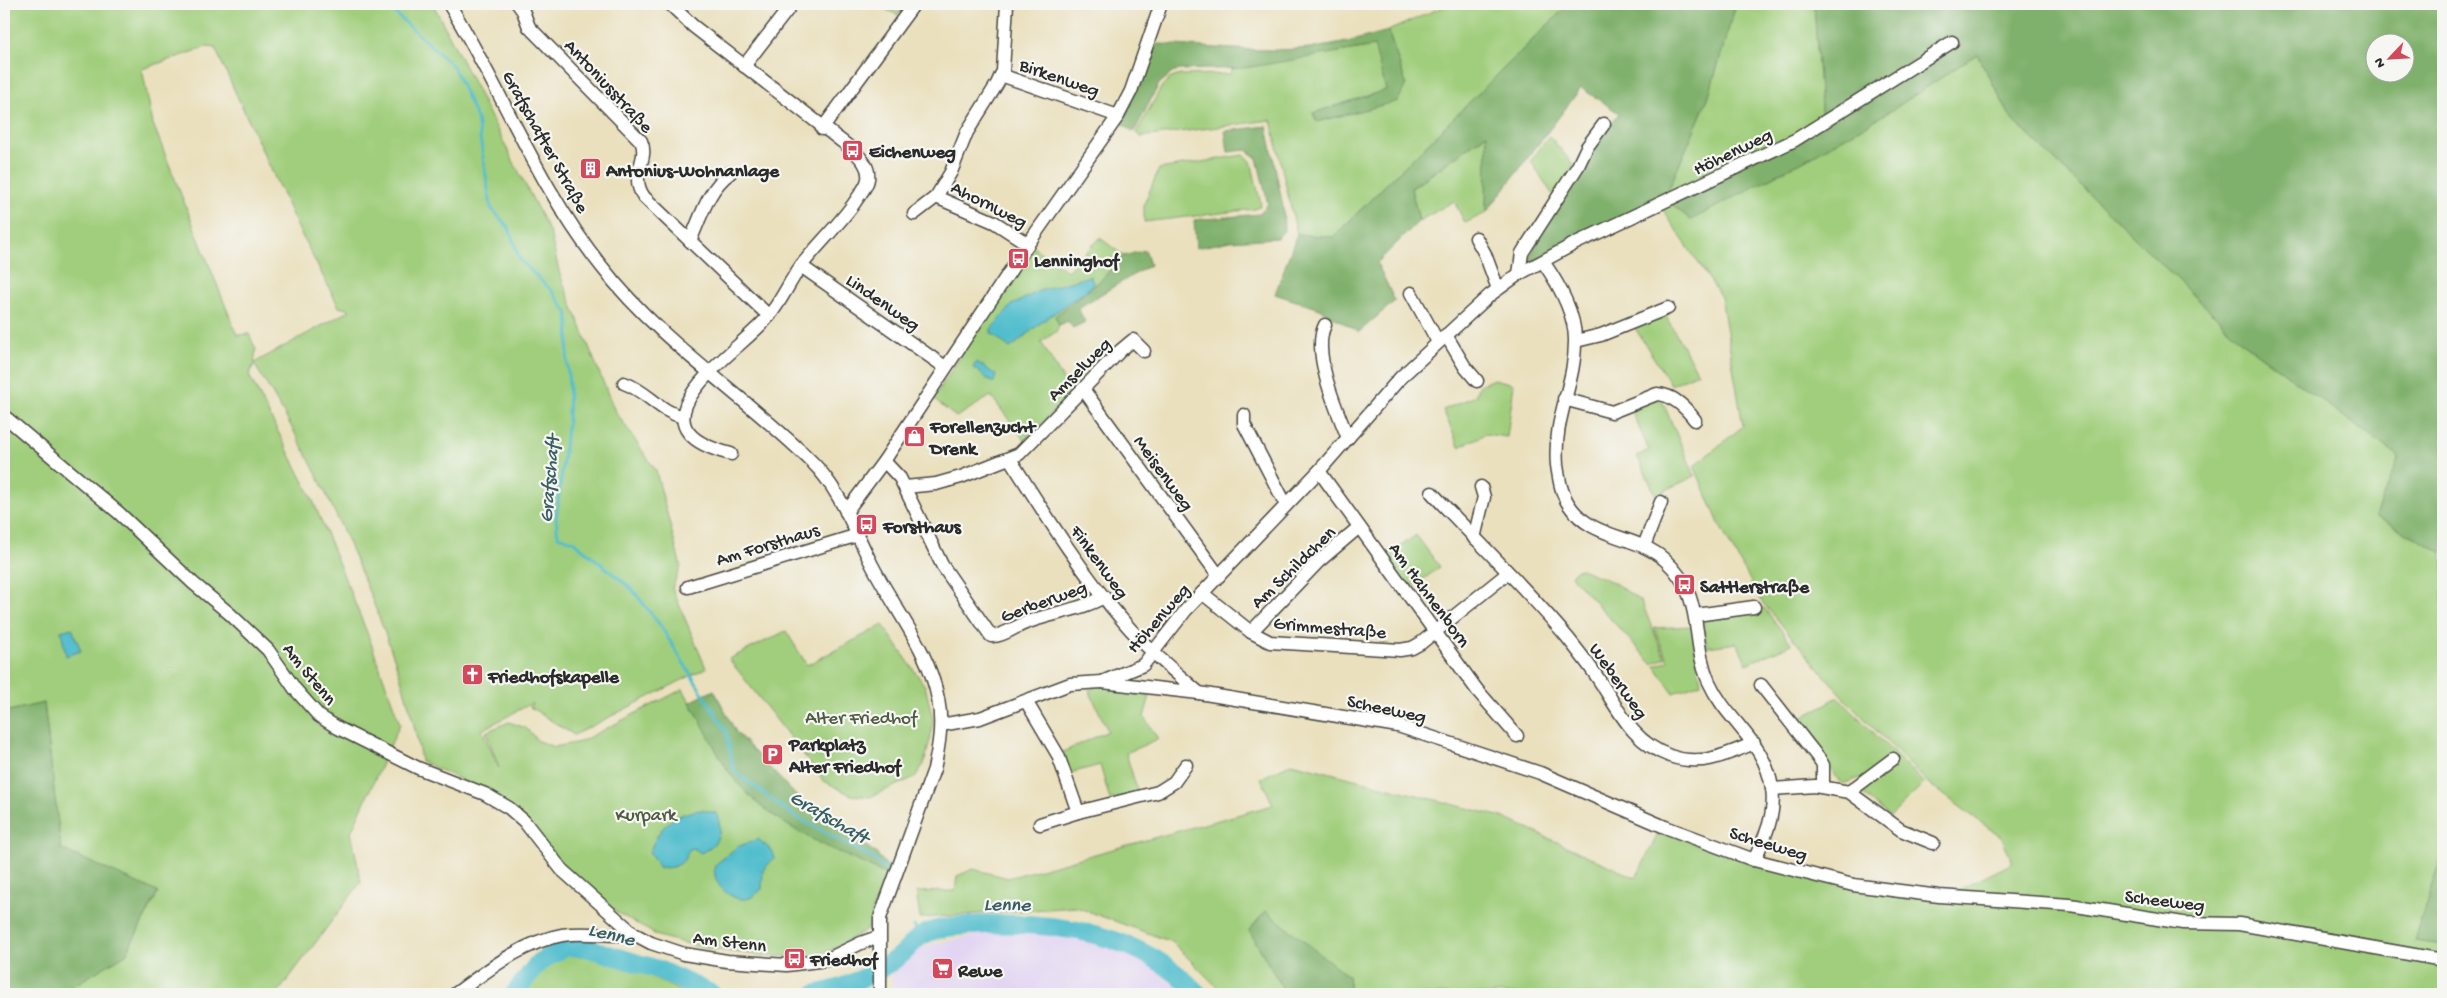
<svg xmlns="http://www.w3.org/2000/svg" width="2447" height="998" viewBox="0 0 2447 998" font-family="'Gochi Hand',sans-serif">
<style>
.built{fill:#e2d4f3}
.green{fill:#a0ce7c;stroke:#667c54;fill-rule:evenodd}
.forest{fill:#80b16c;stroke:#566e4c;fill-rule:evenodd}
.water{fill:#51bdcd;stroke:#3e747c}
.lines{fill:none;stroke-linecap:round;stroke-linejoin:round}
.stream{stroke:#51bdcd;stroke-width:3}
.river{stroke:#51bdcd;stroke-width:19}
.minor-casing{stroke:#484641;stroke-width:15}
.minor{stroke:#fff;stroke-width:12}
.labels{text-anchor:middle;stroke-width:4.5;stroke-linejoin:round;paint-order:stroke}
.street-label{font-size:19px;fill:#2b2b2b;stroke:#f6f6f2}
.poi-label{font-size:19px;font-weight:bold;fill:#2b2b2b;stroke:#f6f6f2;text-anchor:start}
.park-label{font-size:19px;fill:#4e5c43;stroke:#f6f6f2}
.water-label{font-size:20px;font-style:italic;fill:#385e64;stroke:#f6f6f2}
</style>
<rect width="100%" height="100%" fill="#f6f6f2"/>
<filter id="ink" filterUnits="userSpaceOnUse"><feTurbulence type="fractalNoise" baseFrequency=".02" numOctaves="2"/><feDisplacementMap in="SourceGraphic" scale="10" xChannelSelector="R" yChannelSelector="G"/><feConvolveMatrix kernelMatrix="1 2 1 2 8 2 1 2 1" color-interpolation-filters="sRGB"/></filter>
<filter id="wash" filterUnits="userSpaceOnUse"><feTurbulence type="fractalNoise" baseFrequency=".0096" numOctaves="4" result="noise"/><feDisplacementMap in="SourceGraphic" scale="20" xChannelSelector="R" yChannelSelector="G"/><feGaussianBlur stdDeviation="1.12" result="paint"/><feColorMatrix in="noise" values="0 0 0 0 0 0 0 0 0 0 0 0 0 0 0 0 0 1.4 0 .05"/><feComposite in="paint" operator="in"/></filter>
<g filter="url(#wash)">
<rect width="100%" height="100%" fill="#eae0bd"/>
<polygon class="built" points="1029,924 1079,934 1136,956 1186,994 892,994 891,963 932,944"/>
<g class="green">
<path d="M4,4h429l117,229 10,42 54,134 42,62 25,96 -9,21 34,80 -132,67 -44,-28 2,-4 -50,27 17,38 -13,-36 23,-10 17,6 12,13 16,6 26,-5 103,-53 45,81 85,69 74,36 -14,33 -4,20 -37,22 -20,6h-48l-61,-8 -45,-12 -47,-27 -53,-47 -63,-66 -74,-35c-10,-61 -31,-117 -54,-174 -33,-81 -66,-149 -113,-223l-5,11 62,121 57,139 32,89 -49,108 10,50 -84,112h-210l-1,-4 60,-36 32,-61 -97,-44 -17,-146 -40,9zM207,47l8,1 84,182 40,77 11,3 -96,53 2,-13 -7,-16 -12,1 -84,-211 -11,-55z"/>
<polygon points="874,4 906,4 898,15"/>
<polygon points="1449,4 1569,4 1333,237 1297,234 1271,120 1141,137 1136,133 1162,86 1169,79 1180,75 1230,74 1232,69 1375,46 1386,90 1313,113 1316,121 1406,84 1388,31"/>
<polygon points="1736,4 1814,4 1822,123 1671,204 1691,220 1814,155 1892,110 1977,54 2011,118 2242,342 2399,457 2375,516 2443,553 2443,852 2414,941 2443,945 2443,994 1350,994 1348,976 1249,930 1286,994 1224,994 1172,942 1076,907 920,918 916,892 955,891 957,876 973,869 1008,878 1273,805 1261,778 1292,763 1502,817 1636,878 1660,830 1752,864 1948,895 2013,863 2002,838 1928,783 1842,696 1762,602 1721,528 1694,466 1743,426 1721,297 1661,207 1708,98"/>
<polygon points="1487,134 1486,213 1465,223 1454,201 1419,221 1411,189"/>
<polygon points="1549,136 1574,165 1554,197 1531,161"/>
<polygon points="1243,155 1251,161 1261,205 1255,209 1144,222 1144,204 1159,169"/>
<path d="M1100,238l24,18 -23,24 -46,36 4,9 -2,6 -16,11 30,51 -46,48 -34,-45 -35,21 -23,-18 99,-153 35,25zM1089,276l4,9 -50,36 -30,25z"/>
<polygon points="1664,313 1698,373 1671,385 1633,325"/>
<polygon points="1494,379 1514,384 1507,437 1486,434 1459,447 1443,410 1475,396 1479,385"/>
<polygon points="1660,396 1695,476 1656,495 1637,456 1649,450 1631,410"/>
<polygon points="1416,535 1440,567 1410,589 1386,557"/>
<polygon points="1581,569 1613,582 1641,601 1665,658 1652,664 1571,576 1576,570"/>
<polygon points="1764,608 1792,644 1747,664 1737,643 1707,647 1702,617"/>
<polygon points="883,625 925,686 933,719 932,732 924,764 915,777 870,797 851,795 824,781 729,659 786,631 807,665"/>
<polygon points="1691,626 1701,683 1673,693 1655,666 1668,661 1654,628"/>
<polygon points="1098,685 1151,692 1144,717 1158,739 1126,753 1138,793 1110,800 1100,765 1070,773 1063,752 1108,731 1089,690"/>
<polygon points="1838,697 1924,783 1890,817 1861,793 1860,778 1842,784 1794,722"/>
<path d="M564,955l51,3 71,36h-160c8,-15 23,-32 38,-39z"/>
</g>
<g class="forest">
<polygon points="1569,4 1736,4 1708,98 1661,207 1528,263 1551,206 1619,113 1581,88 1486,213 1487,134 1411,188 1419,221 1377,263 1395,301 1359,332 1320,309 1275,294 1297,234 1333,237"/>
<path d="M1814,4h629v549l-68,-37 24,-59 -157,-115 -231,-224 -34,-64 -85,56 -78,45 -123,65 -21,-17 152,-80zM2374,42h30v30h-30z"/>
<path d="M1388,31l18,53 -8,17 -81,21 -4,-9 73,-23 -12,-44 -129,22 -65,2 -8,3 -13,11 -25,48 -17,-12 35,-73 7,-3c50,3 100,9 150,4 28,-2 53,-10 79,-17z"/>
<polygon points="1267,126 1283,207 1284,231 1277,238 1230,241 1196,248 1194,220 1260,214 1268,204 1257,158 1246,150 1228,152 1225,131"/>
<polygon points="1145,250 1150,265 1078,308 1085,322 1073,328 1068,321 1059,325 1055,316 1101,280 1124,256"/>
<path d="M714,690l22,42 67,71 73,50 12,14 -1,8c-56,-27 -124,-52 -160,-106 -13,-21 -24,-45 -37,-67z"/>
<polygon points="44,703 61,849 158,892 126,954 66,990 67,994 4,994 4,712"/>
<polygon points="2443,852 2443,945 2414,941"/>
<polygon points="1266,911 1348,976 1350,994 1286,994 1249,930"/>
</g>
<g class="water">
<polygon points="1090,276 1094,285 1043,321 1013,346 1010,348 991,333 991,329 1012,305 1039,291"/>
<polygon points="977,362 996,375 994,382 991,382 973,367"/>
<polygon points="72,628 81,651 66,656 61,631"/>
<path d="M702,810l14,3c8,18 3,31 -15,40l-8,-5 -4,2c-2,2 -2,5 -3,7 -5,10 -18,12 -27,10l-10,-14c11,-27 23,-40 53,-43z"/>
<path d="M758,839l13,11 3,8 -11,12 -1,19c-5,4 -10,10 -17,10 -17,1 -34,-17 -30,-34l22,-18z"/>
</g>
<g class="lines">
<g class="stream">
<polyline points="385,4 453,66 477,119 491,208 509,228 520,260 552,291 567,312 569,324 567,363 569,385 568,419 556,519 558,536 573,541 632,589 660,625 726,731 734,771 794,816 873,858 886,870"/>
<polyline points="914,926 922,935"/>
</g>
<g class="river">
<polyline points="514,994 539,962 565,947 584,947 657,969 712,994"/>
<path d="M816,994c29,-5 61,-21 85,-39 8,-6 13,-16 22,-20 17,-9 37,-9 55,-10 78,-5 166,9 220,69"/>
</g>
</g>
</g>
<g filter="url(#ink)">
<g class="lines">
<defs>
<g id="minor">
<path d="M449,4c53,86 89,183 153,263 59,76 141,127 209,194 28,27 42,66 59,100 22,45 59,88 68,138 5,24 1,47 -4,70l-54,149v76"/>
<path d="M518,4l5,7 6,16 112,114c9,19 -13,34 3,56l125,119"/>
<path d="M670,4l23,22 160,124c8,8 17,17 15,29 -1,8 -9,16 -13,23 -16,23 -37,42 -54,64 -12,16 -20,36 -33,51 -33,38 -149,109 -37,137"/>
<polyline points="1007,4 1003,71 997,84 967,132 951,172 936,197 994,222 1028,244"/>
<polyline points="744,66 792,4"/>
<polyline points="1001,75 1118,116"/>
<polyline points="822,129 914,4"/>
<polyline points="914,214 936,197"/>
<polyline points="1476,238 1485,254 1498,289"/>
<path d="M690,241c11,-24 18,-52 40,-68"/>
<path d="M1544,263c15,22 32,51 31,79 0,43 -22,76 -18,123 2,14 4,28 12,40 23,35 67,29 96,55 41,37 25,80 44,122 18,40 56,59 63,106 4,26 -7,50 -18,72"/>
<polyline points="801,266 945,367"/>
<polyline points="1519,274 1522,253 1578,166 1587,147 1604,124"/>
<polyline points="1411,293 1438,342"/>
<path d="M1325,325c-14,27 12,86 23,113"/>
<polyline points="1446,335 1465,367 1477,381"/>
<polyline points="1576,341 1601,335 1668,308"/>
<path d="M624,383c23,8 36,29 59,34"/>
<polyline points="1083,389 1219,576"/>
<path d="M1564,399l48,13 45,-18c17,1 29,14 38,26"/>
<polyline points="1244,415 1244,424 1286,505"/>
<polyline points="4,416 119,513 193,583 230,614 268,650 295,689 319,716 338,728 418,768 485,794 509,808 524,821 562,870 634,934 651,943 684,954 727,961 787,965 826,960 861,943 878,937"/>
<path d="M1010,459c35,55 71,113 114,163 22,26 49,48 75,71"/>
<path d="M884,461l16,17 42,87 49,71c10,1 22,-8 32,-12 26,-11 56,-13 81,-27"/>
<polyline points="1319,471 1477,690 1517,736"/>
<polyline points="905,487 936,484 961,477 1019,454 1121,350 1133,340 1144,351"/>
<path d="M1432,493c45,48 93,94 135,144 12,15 24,30 34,46 19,30 33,60 69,73 31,11 56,-1 84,-13"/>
<polyline points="846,512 884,461 1028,244 1118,116 1131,91 1161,4"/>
<polyline points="1474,538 1484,497 1481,487"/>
<polyline points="1644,546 1661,502"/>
<polyline points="688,587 858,535"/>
<polyline points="1202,593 1251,632 1270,642 1400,650 1412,648 1421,643 1508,573"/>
<polyline points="1696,615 1754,607"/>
<polyline points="1251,632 1318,562 1359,527"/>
<polyline points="1102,682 1199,693 1398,726 1540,773 1665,827 1754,860 1853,885 1939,896 2070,905 2183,923 2239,924 2443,960"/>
<polyline points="1761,685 1820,760 1823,765 1823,787"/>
<polyline points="1026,701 1058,755 1078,812 1040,824"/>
<polyline points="941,725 980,718 1070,684 1102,682 1143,665 1186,610 1319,471 1401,377 1490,295 1519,274 1574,244 1795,140 1952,42"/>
<polyline points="1772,789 1815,786 1849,792 1901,830 1933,843"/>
<polyline points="1849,792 1893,759"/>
<polyline points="1078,812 1158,792 1174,782 1186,765"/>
<path d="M455,994c32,-23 68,-52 107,-59 24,-4 48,2 72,-1"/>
</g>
</defs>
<use href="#minor" class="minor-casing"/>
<use href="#minor" class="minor"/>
</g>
</g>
<defs>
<symbol id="bus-square" viewBox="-11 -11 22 22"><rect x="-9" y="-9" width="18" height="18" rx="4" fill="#d1495b" stroke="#f6f6f2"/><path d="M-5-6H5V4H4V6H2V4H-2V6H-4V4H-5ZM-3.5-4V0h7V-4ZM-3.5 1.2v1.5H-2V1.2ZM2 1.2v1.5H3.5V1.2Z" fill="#fff"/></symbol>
<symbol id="building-square" viewBox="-11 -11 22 22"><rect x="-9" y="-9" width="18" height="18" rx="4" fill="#d1495b" stroke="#f6f6f2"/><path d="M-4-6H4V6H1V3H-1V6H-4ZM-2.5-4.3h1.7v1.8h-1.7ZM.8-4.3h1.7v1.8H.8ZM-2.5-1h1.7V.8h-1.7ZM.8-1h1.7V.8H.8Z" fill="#fff"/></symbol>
<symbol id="shop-square" viewBox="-11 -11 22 22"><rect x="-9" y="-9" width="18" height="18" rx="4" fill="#d1495b" stroke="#f6f6f2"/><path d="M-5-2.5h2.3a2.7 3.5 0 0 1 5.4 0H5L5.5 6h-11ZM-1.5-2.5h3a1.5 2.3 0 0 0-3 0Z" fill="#fff"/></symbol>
<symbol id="church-square" viewBox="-11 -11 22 22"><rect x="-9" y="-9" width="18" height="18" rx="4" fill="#d1495b" stroke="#f6f6f2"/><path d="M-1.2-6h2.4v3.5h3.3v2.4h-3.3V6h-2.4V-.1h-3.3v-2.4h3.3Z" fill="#fff"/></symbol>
<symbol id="parking-square" viewBox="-11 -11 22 22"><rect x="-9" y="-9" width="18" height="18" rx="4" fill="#d1495b" stroke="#f6f6f2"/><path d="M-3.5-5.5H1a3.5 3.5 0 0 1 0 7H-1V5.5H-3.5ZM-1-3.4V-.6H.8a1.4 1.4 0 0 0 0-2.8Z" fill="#fff"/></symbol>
<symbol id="supermarket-square" viewBox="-11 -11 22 22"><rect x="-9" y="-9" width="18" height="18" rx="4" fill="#d1495b" stroke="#f6f6f2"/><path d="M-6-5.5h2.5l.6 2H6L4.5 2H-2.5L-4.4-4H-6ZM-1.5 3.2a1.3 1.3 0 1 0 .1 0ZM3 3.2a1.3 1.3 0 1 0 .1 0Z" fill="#fff"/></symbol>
</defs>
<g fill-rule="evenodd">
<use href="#bus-square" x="840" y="138" width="25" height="25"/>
<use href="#building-square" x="578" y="156" width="25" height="25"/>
<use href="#bus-square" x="1006" y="246" width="25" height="25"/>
<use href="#shop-square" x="902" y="424" width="25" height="25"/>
<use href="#bus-square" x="854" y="512" width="25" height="25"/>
<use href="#bus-square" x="1672" y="572" width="25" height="25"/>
<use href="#church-square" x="460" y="662" width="25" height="25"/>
<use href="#parking-square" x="760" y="742" width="25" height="25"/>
<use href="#bus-square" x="782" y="946" width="25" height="25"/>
<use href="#supermarket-square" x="930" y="956" width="25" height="25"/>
</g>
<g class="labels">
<g class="street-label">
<text transform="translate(1060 76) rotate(19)" y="7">Birkenweg</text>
<text transform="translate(610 85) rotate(47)" y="7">Antoniusstraße</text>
<text transform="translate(547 141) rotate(61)" y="7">Grafschafter Straße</text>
<text transform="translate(1732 150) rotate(-26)" y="7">Höhenweg</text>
<text transform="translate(990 203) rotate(27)" y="7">Ahornweg</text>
<text transform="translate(884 301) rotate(35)" y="7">Lindenweg</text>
<text transform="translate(1078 368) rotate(-45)" y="7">Amselweg</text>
<text transform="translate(1165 472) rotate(54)" y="7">Meisenweg</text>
<text transform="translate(767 543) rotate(-17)" y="7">Am Forsthaus</text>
<text transform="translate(1101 561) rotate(54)" y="7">Finkenweg</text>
<text transform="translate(1292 566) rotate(-44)" y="7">Am Schildchen</text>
<text transform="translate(1431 594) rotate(54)" y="7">Am Hahnenborn</text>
<text transform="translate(1043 600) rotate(-20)" y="7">Gerberweg</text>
<text transform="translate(1157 617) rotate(-49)" y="7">Höhenweg</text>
<text transform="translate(1330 626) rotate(5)" y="7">Grimmestraße</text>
<text transform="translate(311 673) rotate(51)" y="7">Am Stenn</text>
<text transform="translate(1620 680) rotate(55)" y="7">Weberweg</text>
<text transform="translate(1387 707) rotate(12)" y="7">Scheeweg</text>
<text transform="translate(1769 842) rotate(17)" y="7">Scheeweg</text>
<text transform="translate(2165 899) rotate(7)" y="7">Scheeweg</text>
<text transform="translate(730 940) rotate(7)" y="7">Am Stenn</text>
</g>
<g class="poi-label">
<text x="869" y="157">Eichenweg</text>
<text x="606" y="176">Antonius-Wohnanlage</text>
<text x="1034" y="266">Lenninghof</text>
<text x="930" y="432">Forellenzucht<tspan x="930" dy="22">Drenk</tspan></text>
<text x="883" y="532">Forsthaus</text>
<text x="1700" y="592">Sattlerstraße</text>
<text x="488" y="682">Friedhofskapelle</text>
<text x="789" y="750">Parkplatz<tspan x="789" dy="22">Alter Friedhof</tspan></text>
<text x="810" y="965">Friedhof</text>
<text x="958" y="976">Rewe</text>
</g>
<g class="park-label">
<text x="861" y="723">Alter Friedhof</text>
<text x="646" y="820">Kurpark</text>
</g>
<g class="water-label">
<text transform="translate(548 479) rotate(-85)" y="7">Grafschaft</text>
<text transform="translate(830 816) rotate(30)" y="7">Grafschaft</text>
<text transform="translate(1007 903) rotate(1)" y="7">Lenne</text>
<text transform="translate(612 933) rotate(14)" y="7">Lenne</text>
</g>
</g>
<rect width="2447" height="998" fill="none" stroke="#f6f6f2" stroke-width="20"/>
<g transform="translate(2390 58) rotate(245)"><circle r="24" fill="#f6f6f2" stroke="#a5a5a2"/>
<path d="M0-4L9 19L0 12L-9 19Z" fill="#d1495b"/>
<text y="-8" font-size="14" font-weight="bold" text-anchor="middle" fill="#2b2b2b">N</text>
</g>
</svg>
